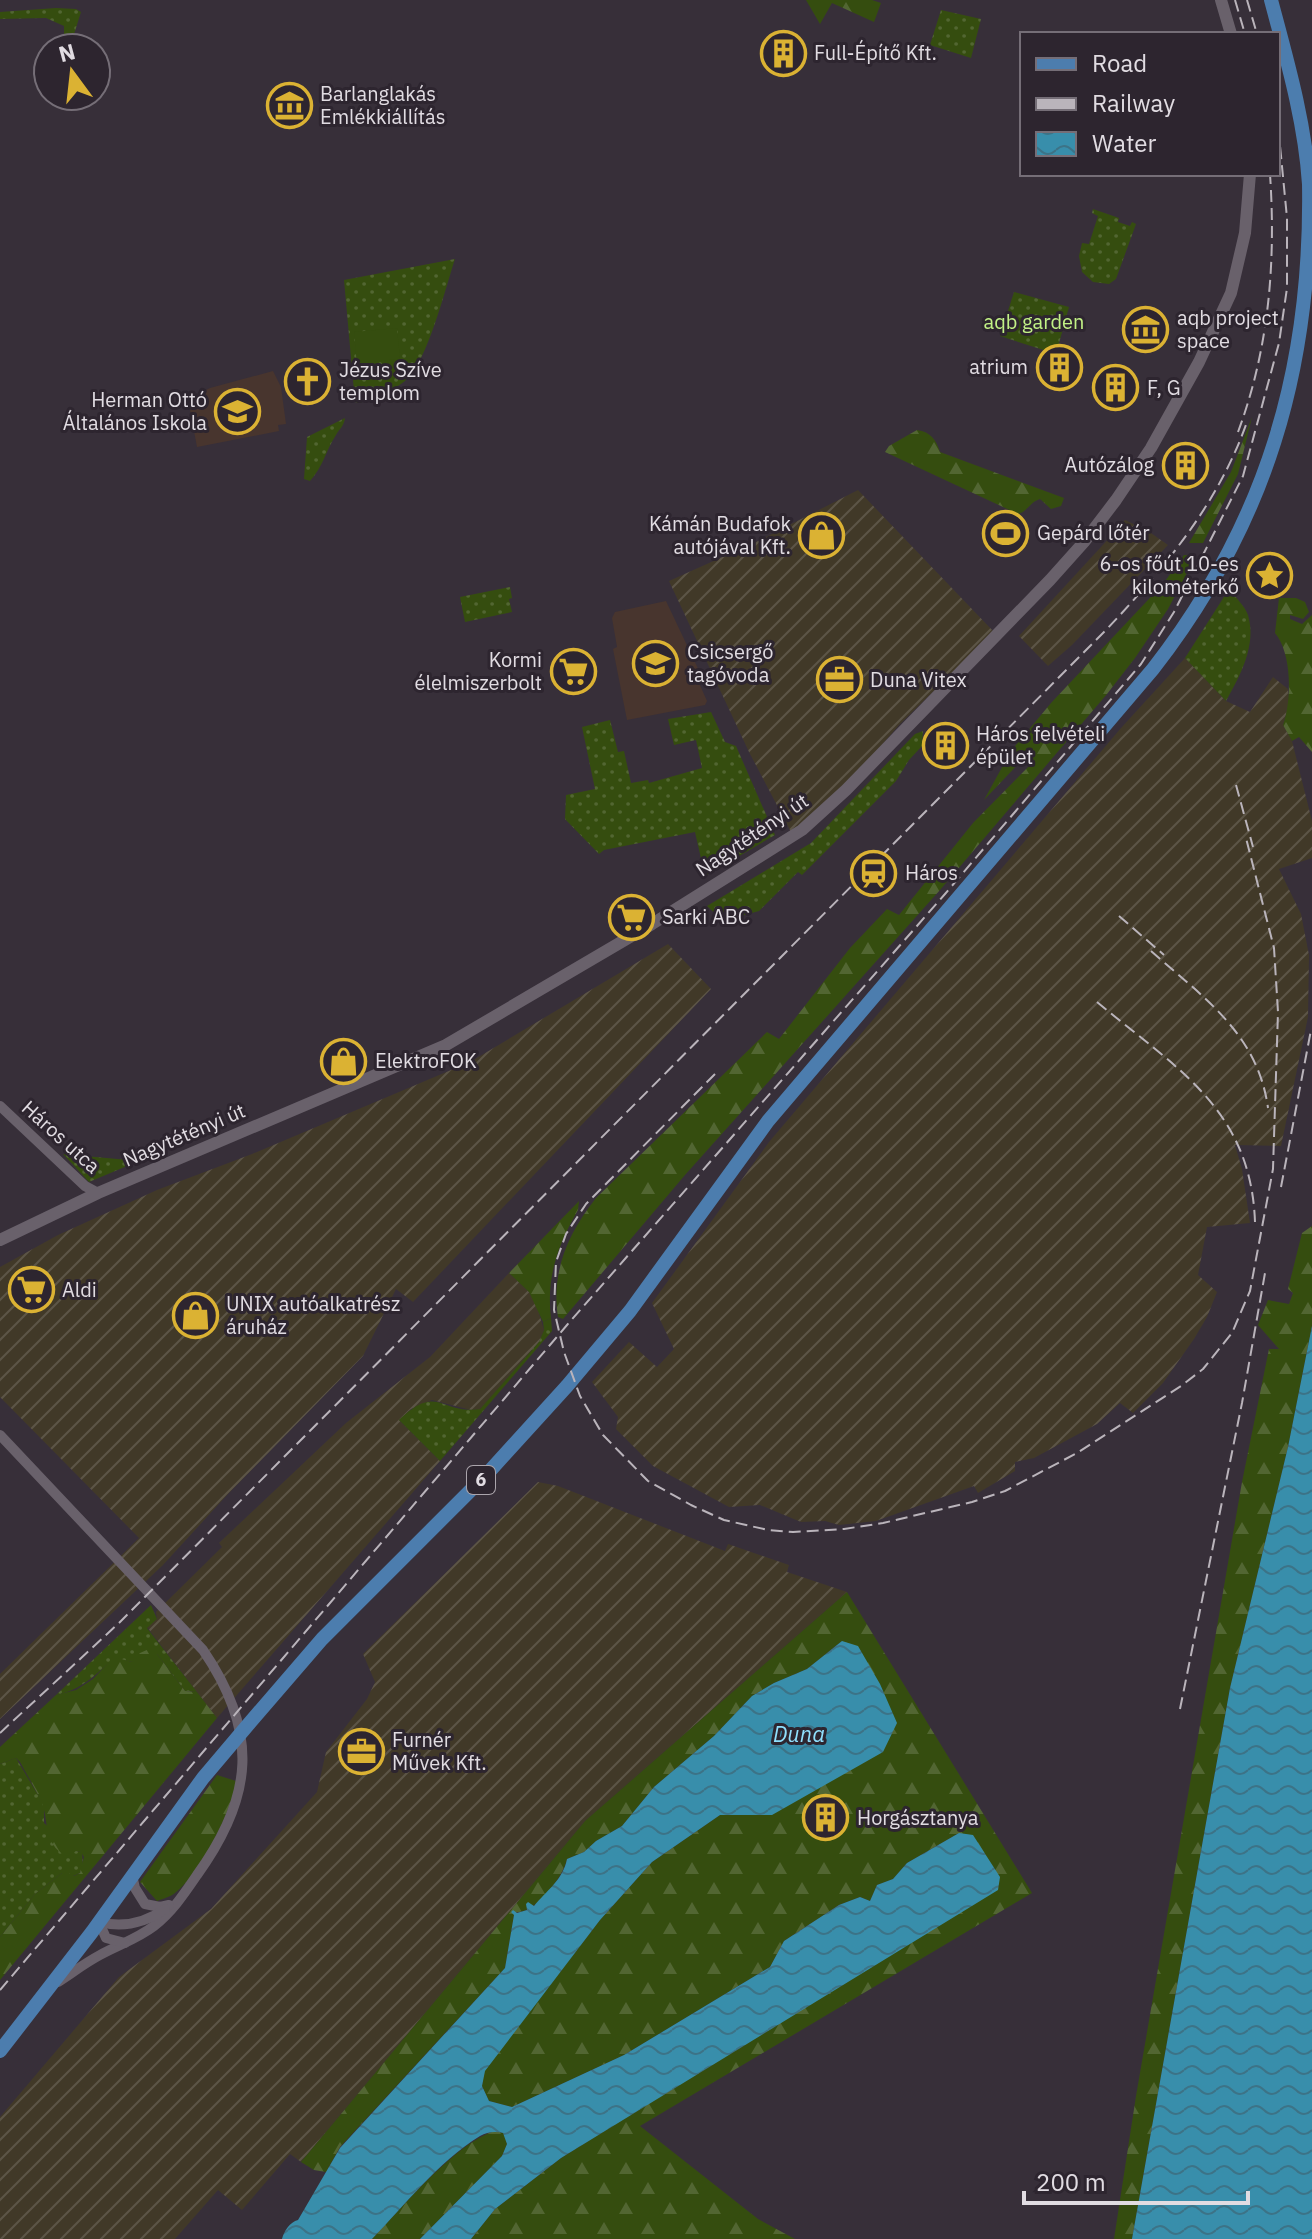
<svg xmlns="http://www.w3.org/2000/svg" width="1312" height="2239" viewBox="0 0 1312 2239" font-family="'IBM Plex Sans',sans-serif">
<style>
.industrial{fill:url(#industrial-furrows)}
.education{fill:#48352e}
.grass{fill:url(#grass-dots)}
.forest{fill:url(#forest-firs)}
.garden{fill:#354d0f}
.water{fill:url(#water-waves)}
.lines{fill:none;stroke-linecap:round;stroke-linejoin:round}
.tertiary{stroke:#69616b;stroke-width:10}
.secondary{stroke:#69616b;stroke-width:12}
.primary{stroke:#4c7dae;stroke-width:14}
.rail{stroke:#bab4bb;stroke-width:2;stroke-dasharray:12 6;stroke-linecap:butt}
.labels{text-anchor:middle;stroke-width:6;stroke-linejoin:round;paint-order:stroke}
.shield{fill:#2d252f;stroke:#aba5ac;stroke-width:2}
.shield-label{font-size:18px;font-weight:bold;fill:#e1dce2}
.poi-label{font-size:20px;fill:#e1dce2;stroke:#2d252f;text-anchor:start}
.park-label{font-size:20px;fill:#c2f286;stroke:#2d252f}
.street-label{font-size:20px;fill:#e1dce2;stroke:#2d252f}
.water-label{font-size:22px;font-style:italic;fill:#90dffc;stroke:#2d252f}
</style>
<defs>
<pattern id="industrial-furrows" width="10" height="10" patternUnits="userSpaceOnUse" patternTransform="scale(2)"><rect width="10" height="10" fill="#413928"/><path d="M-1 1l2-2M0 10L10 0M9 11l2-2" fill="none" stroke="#5c5547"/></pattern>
<pattern id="grass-dots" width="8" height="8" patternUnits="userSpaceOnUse" patternTransform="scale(2)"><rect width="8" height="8" fill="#354d0f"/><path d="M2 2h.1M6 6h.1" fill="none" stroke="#526632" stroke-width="1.8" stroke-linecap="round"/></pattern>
<pattern id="forest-firs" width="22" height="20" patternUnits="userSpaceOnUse" patternTransform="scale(2)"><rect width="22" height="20" fill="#354d0f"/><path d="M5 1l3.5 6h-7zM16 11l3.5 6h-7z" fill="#526632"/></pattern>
<pattern id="water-waves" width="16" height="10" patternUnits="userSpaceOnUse" patternTransform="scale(2)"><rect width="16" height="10" fill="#388eab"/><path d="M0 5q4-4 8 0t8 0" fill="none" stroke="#3c7387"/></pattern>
</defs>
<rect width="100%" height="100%" fill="#372f39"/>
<g class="industrial">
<polygon points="858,490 994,632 899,725 848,784 791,832 749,752 669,581 758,541"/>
<polygon points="1125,520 1148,531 1168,545 1072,645 1048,666 1019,636 1112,535 1109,532 1113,527 1116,529"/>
<polygon points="1185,658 1226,701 1250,712 1273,677 1288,689 1289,704 1283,725 1292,741 1312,821 1312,858 1279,869 1301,914 1309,955 1308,1017 1281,1146 1235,1145 1242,1169 1250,1223 1207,1227 1198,1275 1217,1292 1207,1317 1194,1339 1163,1383 1133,1413 1120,1403 1097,1424 1034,1458 1015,1462 1015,1471 978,1493 974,1486 876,1521 839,1525 825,1521 801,1522 760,1505 729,1507 653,1466 616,1429 618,1417 592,1382 629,1342 657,1367 674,1349 652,1303 769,1142 1121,728"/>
<polygon points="668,944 711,989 413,1302 396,1289 363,1356 228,1494 163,1565 0,1719 0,1674 139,1538 0,1397 0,1267 58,1235 157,1190 252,1154 470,1062"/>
<polygon points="509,1273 529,1292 537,1307 544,1330 539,1342 480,1409 471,1410 432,1400 411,1409 399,1420 440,1461 217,1718 147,1627 157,1619 156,1612 222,1547 219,1543 346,1423 430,1357"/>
<polygon points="538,1482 558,1486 725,1551 728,1544 789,1565 787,1572 847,1592 585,1821 301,2162 290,2154 242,2210 218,2190 175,2239 0,2239 0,2117 119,1977 211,1909 317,1792 326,1752 367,1699 375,1682 363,1654"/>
</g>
<g class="education">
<polygon points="273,371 281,387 286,424 278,425 279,431 197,447 188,399 210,388"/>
<polygon points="666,601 702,677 699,683 707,701 705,705 627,720 613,649 617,647 612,618 615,612"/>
</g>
<g class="grass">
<polygon points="56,8 76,9 81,12 70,47 64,47 64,26 46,18 0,19 0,12"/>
<polygon points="941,10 981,19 971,58 930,45"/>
<polygon points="1093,209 1119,218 1118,222 1130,226 1132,222 1136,224 1116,279 1109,284 1093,282 1082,272 1079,256 1082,243 1089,244 1098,216 1092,213"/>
<path d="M455,259c-10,30 -27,102 -50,122 -12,10 -31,15 -45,22l-5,-1 -11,-122z"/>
<polygon points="1014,292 1069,307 1056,354 1000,336"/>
<path d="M345,418c-1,8 -5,10 -9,17 -10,15 -13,32 -26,46l-6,-2 3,-42z"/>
<polygon points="510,587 512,598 509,599 512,612 465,622 460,597"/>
<path d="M1229,589c6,8 16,17 19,26 9,30 -8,61 -22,86l-41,-43z"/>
<polygon points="711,712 725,742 736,746 775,835 705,876 695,832 604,850 599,854 565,819 566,795 595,789 582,727 610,720 618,752 624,751 631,783 648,780 649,783 702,768 696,740 674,745 668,719"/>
<polygon points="923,731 922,746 909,760 896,781 802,875 798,872 759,911 723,921 707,906 811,843 915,734"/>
<polygon points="63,1154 139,1161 89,1182"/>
<path d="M551,1318l1,13 -112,130 -41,-41c39,-38 42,-5 81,-11l59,-67 5,-12 -1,-8z"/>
<path d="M151,1605l6,14 -10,9 50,64 -12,-1 -28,-37 -25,8 -18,-4c-18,17 -33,32 -58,37z"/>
<polygon points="16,1758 44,1805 44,1823 76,1851 82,1852 83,1866 80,1873 73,1876 62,1873 35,1894 0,1937 0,1764"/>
</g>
<g class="forest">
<polygon points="806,0 872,0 881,3 874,22 832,3 820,24"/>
<polygon points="1252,417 1238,474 1203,543 1189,543 1231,472"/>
<path d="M917,430c14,2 19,10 23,22l124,46 -3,8 -10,3 -11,-10c-10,3 -13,13 -22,15l-133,-62 4,-6z"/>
<path d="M1184,555l12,1 -28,53 -33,49 -28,36 -167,196 -255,285 -122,144 -5,-2c-7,-45 10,-84 38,-119l171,-166 12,7 71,-91 37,-39 12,6 74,-92 59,-60 -7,-6 -41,43 27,-49 40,-48 112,-119z"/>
<path d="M1279,598h17l9,4 4,10 -6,7 -13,-4v4l12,5 10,-9v137l-13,-15 -7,4 -9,-16c9,-24 9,-72 -8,-92z"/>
<path d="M579,1201l-1,9c-20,35 -32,67 -27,108l-8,4 -14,-30 -20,-19z"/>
<polygon points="1312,1226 1312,1326 1288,1447 1230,1688 1132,2239 1114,2239 1136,2096 1242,1482 1269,1349 1279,1349 1258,1325 1268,1300 1289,1304 1293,1293 1288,1289 1302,1233"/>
<path d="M847,1592l185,301 -392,233 118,93 37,20h-324l24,-30 66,-51 183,-114 215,-211 -52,30 -14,16 -16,6 -7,16 -10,-4 -21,8 -55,36 -14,26 -146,88 -112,52 -23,-6 -7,-15 2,-15 116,-151 52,-58 68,-47h52l70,-174 -35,28 -33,14 -22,13 -38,40 -60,51 -32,39 -26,15 -12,11 -17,7c-5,21 -35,58 -55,53l2,3 -9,53 -165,179 -14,25 -12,-2 -13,-8 284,-341z"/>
<path d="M149,1649l8,5 28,37 12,1 20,26 -217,262v-43l35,-43 27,-21 4,-1 8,4 6,-3 4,-16 -3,-5 -5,-1 -9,6c-26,-15 -17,-37 -26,-56 -6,-13 -14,-26 -21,-39l-4,-4 -16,6v-17l56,-52 20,-5 17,-11 21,-22 18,5 8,-9z"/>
<path d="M217,1775l19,6c-5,32 -35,92 -61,112 -5,4 -13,6 -18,8l-17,-19z"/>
<path d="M495,2131l9,2 3,11 -5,12 -82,83h-48c30,-31 83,-96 123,-108z"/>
</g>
<polygon class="garden" points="397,328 400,359 379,361 380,375 358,377 354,332"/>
<g class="water">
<polygon points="1312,1326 1312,2239 1132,2239 1230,1688 1288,1447"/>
<path d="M842,1641l16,5 22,38 17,39 -14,29 -111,63h-52l-68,47 -52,58 -115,151 -3,15 7,15 23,6 112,-52 146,-88 14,-26 55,-36 21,-8 10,4 7,-16 16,-6 14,-16 52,-30 14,2 27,42 -2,13 -437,268 -66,51 -24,30h-51l82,-83 5,-12 -4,-11c-8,-2 -16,-1 -23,3 -42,26 -75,69 -108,103h-90c2,-8 8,-17 16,-19l42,-72 165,-180 9,-53 -3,-3 2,-2 4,3 10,-3 -1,-6 2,-2 6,4c12,-15 29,-26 33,-47l17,-7 12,-11 26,-15 32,-39 60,-51 38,-40 22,-13 33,-14z"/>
</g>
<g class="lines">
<g class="tertiary">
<polyline points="0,1106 85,1186 98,1193"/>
<path d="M0,1435l203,215c56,82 51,146 -6,225 -13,19 -25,37 -43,51 -17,13 -36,19 -54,29 -15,8 -28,18 -42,27"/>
<polyline points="132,1875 135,1888 145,1904 160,1907 169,1905"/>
<path d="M99,1922c24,6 46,1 66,-13"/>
<polyline points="99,1922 106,1938 125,1943"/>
</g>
<g class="secondary">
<polyline points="1221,0 1231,34"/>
<polyline points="0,1240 98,1193 446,1045 652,924 802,830 846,790 1050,580 1084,542 1116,500 1151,448 1199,362 1231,293 1245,233 1250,174"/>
</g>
<path class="primary" d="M0,2051l92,-119 111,-154 44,-52 75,-87 165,-165 80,-88 63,-75 138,-190 385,-452c113,-145 159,-300 156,-485 -4,-62 -22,-124 -38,-184"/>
<g class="rail">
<polyline points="1235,0 1245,34"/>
<polyline points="1247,0 1257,34"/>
<path d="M1238,432c31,-83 38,-170 32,-258"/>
<polyline points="1236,785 1253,847"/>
<polyline points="1119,916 1164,955"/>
<path d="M1151,951c52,46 107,83 117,157"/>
<path d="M1097,1002c79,66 154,107 158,220"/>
<polyline points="715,1074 586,1204 566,1234 556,1262 554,1310 564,1352 580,1396 603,1435 648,1481 691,1505 724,1520 768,1530 793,1532 844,1529 883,1523 972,1502 1005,1491 1077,1453 1181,1386 1203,1369 1232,1333 1250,1291 1273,1169 1278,1012 1274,948 1246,838"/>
<polyline points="1281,1187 1311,1030"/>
<polyline points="1180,1709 1242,1403 1265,1273"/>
<path d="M0,1733l119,-110 988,-994c59,-63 111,-125 140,-207"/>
<polyline points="0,1990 567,1325 945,894 1141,664 1174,612 1243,476 1279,343 1287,288 1287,218 1278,125"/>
</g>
</g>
<defs>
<symbol id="building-ring" viewBox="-11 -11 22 22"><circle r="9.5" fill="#2d252f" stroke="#dbb233" stroke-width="1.5"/><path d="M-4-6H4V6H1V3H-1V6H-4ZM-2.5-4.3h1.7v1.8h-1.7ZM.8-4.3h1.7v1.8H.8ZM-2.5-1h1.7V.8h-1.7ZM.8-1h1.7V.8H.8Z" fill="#dbb233"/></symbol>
<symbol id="museum-ring" viewBox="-11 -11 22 22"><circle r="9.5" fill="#2d252f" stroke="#dbb233" stroke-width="1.5"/><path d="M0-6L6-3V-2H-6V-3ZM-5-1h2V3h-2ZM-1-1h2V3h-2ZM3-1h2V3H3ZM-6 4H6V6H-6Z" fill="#dbb233"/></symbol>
<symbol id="church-ring" viewBox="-11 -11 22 22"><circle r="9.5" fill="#2d252f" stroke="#dbb233" stroke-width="1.5"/><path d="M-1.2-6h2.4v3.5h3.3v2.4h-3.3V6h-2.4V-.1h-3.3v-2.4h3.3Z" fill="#dbb233"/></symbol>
<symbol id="school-ring" viewBox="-11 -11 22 22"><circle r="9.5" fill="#2d252f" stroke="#dbb233" stroke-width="1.5"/><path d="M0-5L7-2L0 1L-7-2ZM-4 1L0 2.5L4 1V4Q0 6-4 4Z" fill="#dbb233"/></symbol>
<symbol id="stadium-ring" viewBox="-11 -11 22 22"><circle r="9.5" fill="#2d252f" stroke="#dbb233" stroke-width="1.5"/><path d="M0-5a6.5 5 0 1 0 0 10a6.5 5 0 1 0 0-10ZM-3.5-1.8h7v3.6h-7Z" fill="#dbb233"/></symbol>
<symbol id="shop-ring" viewBox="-11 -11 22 22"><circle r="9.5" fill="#2d252f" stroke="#dbb233" stroke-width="1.5"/><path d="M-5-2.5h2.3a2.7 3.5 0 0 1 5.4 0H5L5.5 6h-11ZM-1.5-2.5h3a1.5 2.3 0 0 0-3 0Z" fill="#dbb233"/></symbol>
<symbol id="sight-ring" viewBox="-11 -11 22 22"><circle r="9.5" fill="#2d252f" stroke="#dbb233" stroke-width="1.5"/><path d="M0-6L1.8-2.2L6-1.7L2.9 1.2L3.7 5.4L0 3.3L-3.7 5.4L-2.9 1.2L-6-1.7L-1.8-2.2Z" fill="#dbb233"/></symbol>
<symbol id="supermarket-ring" viewBox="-11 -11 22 22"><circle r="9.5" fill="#2d252f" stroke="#dbb233" stroke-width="1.5"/><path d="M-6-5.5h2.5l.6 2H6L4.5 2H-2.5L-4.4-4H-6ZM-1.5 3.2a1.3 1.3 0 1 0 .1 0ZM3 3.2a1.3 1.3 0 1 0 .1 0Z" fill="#dbb233"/></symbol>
<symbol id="office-ring" viewBox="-11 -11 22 22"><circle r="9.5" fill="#2d252f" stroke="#dbb233" stroke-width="1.5"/><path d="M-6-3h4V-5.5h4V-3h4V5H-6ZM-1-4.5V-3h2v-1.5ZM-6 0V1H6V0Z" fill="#dbb233"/></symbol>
<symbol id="station-ring" viewBox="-11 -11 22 22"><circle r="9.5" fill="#2d252f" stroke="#dbb233" stroke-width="1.5"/><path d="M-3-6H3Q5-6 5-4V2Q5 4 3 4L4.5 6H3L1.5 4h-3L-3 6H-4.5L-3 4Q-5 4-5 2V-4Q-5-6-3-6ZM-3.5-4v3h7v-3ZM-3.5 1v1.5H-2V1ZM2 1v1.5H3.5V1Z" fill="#dbb233"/></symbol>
</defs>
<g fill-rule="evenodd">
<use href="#building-ring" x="758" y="28" width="51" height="51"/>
<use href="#museum-ring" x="264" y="80" width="51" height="51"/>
<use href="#museum-ring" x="1120" y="304" width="51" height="51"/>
<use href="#building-ring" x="1034" y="342" width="51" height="51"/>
<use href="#church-ring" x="282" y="356" width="51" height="51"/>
<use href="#building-ring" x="1090" y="362" width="51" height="51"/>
<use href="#school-ring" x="212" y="386" width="51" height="51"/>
<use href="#building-ring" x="1160" y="440" width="51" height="51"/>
<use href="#stadium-ring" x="980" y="508" width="51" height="51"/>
<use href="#shop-ring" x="796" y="510" width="51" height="51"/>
<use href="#sight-ring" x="1244" y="550" width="51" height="51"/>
<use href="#school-ring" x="630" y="638" width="51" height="51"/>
<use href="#supermarket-ring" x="548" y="646" width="51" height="51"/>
<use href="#office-ring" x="814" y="654" width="51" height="51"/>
<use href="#building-ring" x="920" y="720" width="51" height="51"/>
<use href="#station-ring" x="848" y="848" width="51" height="51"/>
<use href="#supermarket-ring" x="606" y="892" width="51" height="51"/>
<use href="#shop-ring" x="318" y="1036" width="51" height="51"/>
<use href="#supermarket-ring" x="6" y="1264" width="51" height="51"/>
<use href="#shop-ring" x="170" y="1290" width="51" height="51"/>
<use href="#office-ring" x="336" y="1726" width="51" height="51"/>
<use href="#building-ring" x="800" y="1792" width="51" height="51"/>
</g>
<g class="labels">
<rect class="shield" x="467" y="1466" width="28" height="28" rx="6"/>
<g class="shield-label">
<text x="481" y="1486">6</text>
</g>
<g class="poi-label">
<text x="814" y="60">Full-Építő Kft.</text>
<text x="320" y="101">Barlanglakás<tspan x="320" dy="23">Emlékkiállítás</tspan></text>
<text x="1177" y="325">aqb project<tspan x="1177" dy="23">space</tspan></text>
<text x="1028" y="374" text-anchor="end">atrium</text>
<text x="339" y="377">Jézus Szíve<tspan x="339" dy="23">templom</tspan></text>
<text x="1147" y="395">F, G</text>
<text x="207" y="407" text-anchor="end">Herman Ottó<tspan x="207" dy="23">Általános Iskola</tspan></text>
<text x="1154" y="472" text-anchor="end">Autózálog</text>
<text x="791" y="531" text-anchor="end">Kámán Budafok<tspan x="791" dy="23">autójával Kft.</tspan></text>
<text x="1037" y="540">Gepárd lőtér</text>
<text x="1239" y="571" text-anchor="end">6-os főút 10-es<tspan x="1239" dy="23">kilométerkő</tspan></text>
<text x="687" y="659">Csicsergő<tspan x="687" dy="23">tagóvoda</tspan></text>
<text x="542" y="667" text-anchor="end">Kormi<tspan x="542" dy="23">élelmiszerbolt</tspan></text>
<text x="870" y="687">Duna Vitex</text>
<text x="976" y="741">Háros felvételi<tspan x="976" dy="23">épület</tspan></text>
<text x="905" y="880">Háros</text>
<text x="662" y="924">Sarki ABC</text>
<text x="375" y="1068">ElektroFOK</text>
<text x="62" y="1297">Aldi</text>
<text x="226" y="1311">UNIX autóalkatrész<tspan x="226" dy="23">áruház</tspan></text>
<text x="392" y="1747">Furnér<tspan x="392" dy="23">Művek Kft.</tspan></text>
<text x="857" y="1825">Horgásztanya</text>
</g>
<g class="park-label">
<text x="1034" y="329">aqb garden</text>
</g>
<g class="street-label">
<text transform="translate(752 835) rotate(-34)" y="7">Nagytétényi út</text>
<text transform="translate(184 1135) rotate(-23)" y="7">Nagytétényi út</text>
<text transform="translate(61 1137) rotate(42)" y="7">Háros utca</text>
</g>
<g class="water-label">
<text x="799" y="1742">Duna</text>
</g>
</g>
<rect x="1020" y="32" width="260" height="144" fill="#2d252f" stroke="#756e77" stroke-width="2"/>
<rect x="1036" y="58" width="40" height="12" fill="#4c7dae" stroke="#756e77" stroke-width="2"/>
<text x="1092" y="72" font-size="24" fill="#e1dce2">Road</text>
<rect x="1036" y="98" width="40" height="12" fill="#bab4bb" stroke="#756e77" stroke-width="2"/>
<text x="1092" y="112" font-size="24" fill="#e1dce2">Railway</text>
<rect x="1036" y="132" width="40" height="24" fill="url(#water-waves)" stroke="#756e77" stroke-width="2"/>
<text x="1092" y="152" font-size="24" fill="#e1dce2">Water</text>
<g transform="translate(72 72) rotate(345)"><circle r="38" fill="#2d252f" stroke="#756e77" stroke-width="2"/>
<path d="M0-6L14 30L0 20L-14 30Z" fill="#dbb233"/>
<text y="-12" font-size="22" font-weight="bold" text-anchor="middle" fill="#e1dce2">N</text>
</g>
<path d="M1024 2191v12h224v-12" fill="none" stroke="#e1dce2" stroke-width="4"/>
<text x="1036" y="2191" font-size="24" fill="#e1dce2" stroke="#2d252f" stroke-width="6" paint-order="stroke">200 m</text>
</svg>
